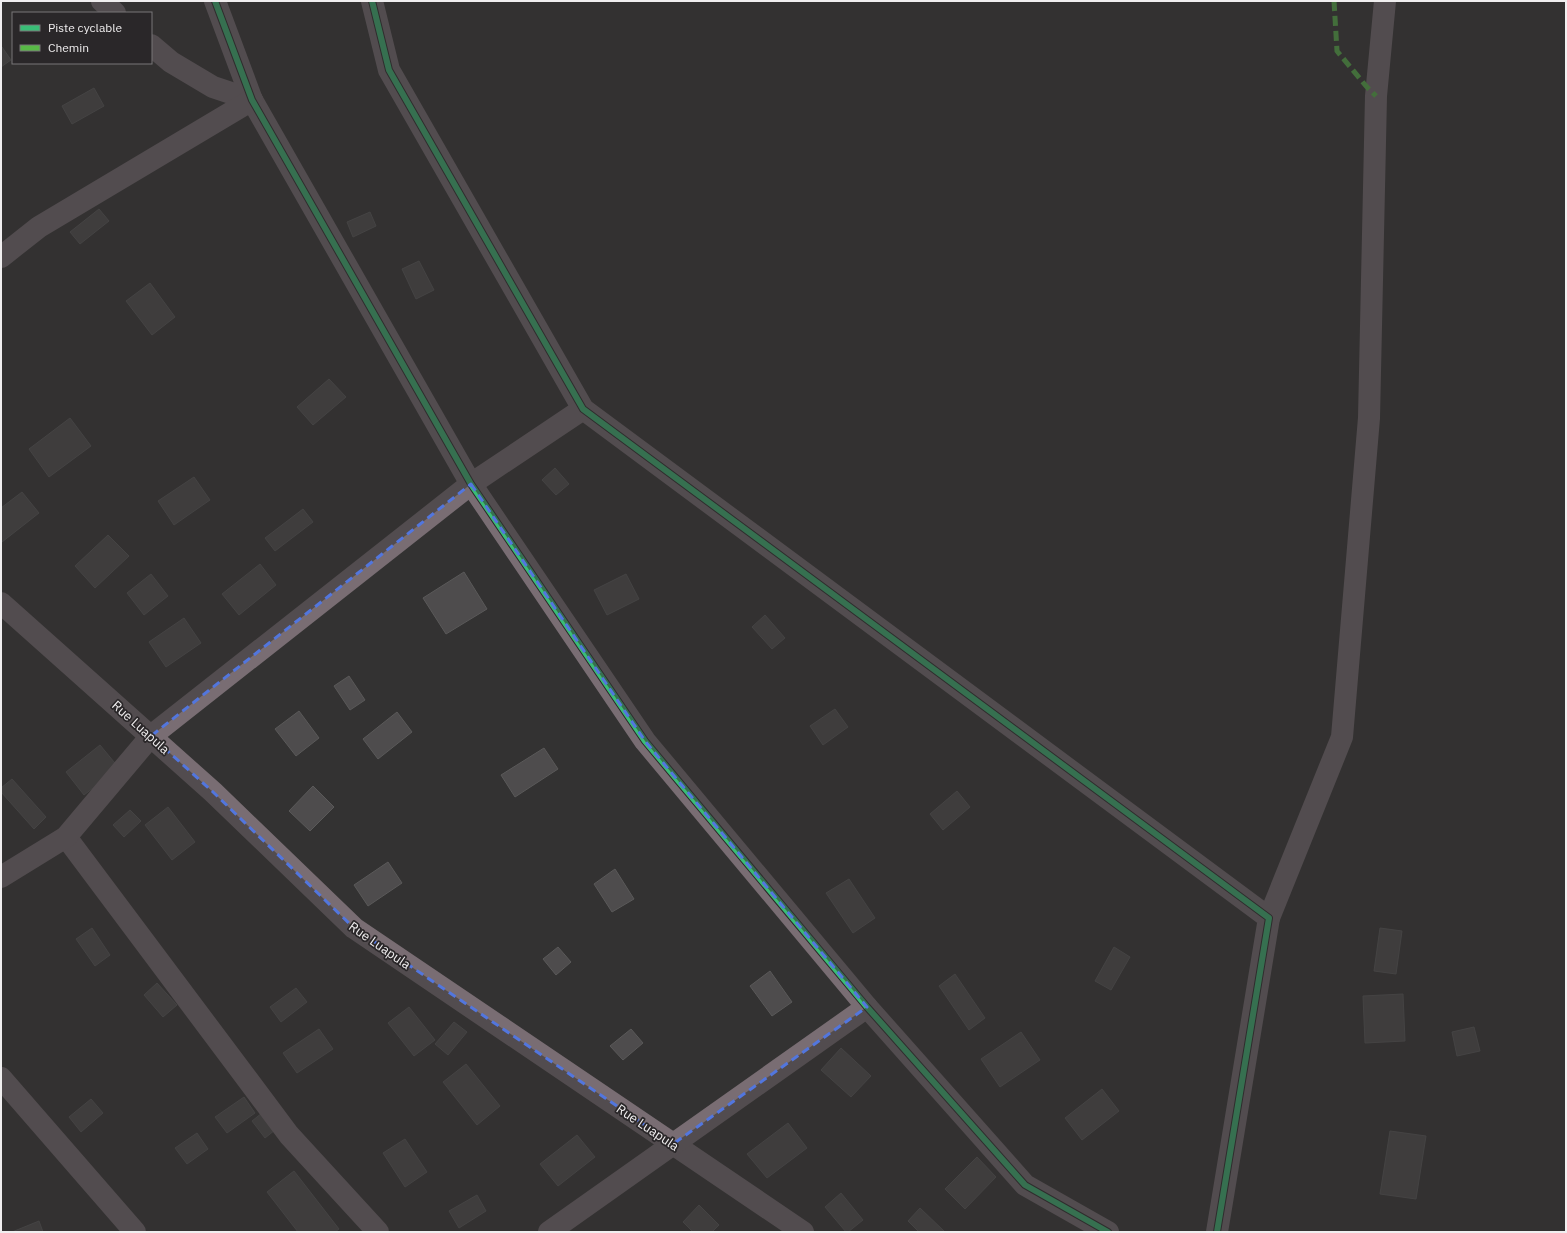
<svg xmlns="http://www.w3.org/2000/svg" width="1567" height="1233" viewBox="0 0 1567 1233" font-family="'IBM Plex Sans',sans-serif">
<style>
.building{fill:#4e4c4d;stroke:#5a5959}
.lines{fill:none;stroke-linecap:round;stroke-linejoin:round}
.minor{stroke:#796d73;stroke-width:22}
.quiet{stroke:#58b947;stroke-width:5;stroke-dasharray:10 5;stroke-linecap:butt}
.cycleway-casing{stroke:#2a2729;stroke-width:8}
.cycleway{stroke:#3abd76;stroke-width:6}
.marked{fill:none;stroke:#5276de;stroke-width:3;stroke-dasharray:8 5;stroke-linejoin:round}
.labels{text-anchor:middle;stroke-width:3.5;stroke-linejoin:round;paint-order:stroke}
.street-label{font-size:13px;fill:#f0eeef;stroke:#2a2729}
</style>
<rect width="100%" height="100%" fill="#333232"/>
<g class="building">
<polygon points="2,47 11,60 1,67 1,48"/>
<polygon points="94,88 104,106 72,124 62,106"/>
<polygon points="99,209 109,221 80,244 70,232"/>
<polygon points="370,212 376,226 353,237 347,222"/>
<polygon points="419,261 434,290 416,299 402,269"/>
<polygon points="150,283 175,317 152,335 126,301"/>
<polygon points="329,379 346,397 313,425 297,407"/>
<polygon points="70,418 91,446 49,477 29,449"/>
<polygon points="555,468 569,484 556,495 542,480"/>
<polygon points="194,477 210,500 174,525 158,501"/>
<polygon points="22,492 39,513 2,542 1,540 1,508"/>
<polygon points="303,509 313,522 275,551 265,538"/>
<polygon points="108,535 129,556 95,588 75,566"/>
<polygon points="260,564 276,585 239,615 222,594"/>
<polygon points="464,572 487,609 446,634 423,598"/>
<polygon points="151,574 168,596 144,615 127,593"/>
<polygon points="626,574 639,599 607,615 594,590"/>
<polygon points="765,615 785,638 772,649 752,627"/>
<polygon points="184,618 201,643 166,667 149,642"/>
<polygon points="349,676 365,700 350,710 334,686"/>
<polygon points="835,709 848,727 823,745 810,726"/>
<polygon points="299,711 319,738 296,756 275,729"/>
<polygon points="397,712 412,732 378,759 363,739"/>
<polygon points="100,745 119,768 84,795 66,772"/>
<polygon points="544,748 558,769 515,797 501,775"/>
<polygon points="12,779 46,817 34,829 1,792 1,788"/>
<polygon points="313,786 334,807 310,831 289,811"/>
<polygon points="957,791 970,807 943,830 930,814"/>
<polygon points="168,807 195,842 172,860 145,825"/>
<polygon points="130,810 141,821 124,837 113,825"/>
<polygon points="388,862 402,883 368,906 354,885"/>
<polygon points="615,869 634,899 612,912 594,884"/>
<polygon points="849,879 875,918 853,933 826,893"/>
<polygon points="92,928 110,955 95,966 76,939"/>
<polygon points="1380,928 1402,931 1396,974 1374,971"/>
<polygon points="558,947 571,962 556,975 543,959"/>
<polygon points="1114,947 1130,957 1111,990 1095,981"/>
<polygon points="770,971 792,1002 772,1016 750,986"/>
<polygon points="955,974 985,1018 969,1030 939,986"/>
<polygon points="157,983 177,1005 163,1017 144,995"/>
<polygon points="296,988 307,1002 281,1022 270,1007"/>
<polygon points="1403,994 1405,1041 1365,1043 1363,996"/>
<polygon points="409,1007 435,1040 414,1056 388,1023"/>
<polygon points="454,1022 467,1032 448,1055 435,1044"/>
<polygon points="1474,1027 1480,1051 1457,1056 1452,1032"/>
<polygon points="319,1029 333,1049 297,1073 283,1053"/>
<polygon points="631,1029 643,1043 623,1060 610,1046"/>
<polygon points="1021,1032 1040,1060 1000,1087 981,1059"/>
<polygon points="841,1048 871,1076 851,1097 821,1070"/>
<polygon points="466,1064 500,1106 477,1125 443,1082"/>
<polygon points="1102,1089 1119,1111 1082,1140 1065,1118"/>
<polygon points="244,1097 255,1113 227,1133 215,1117"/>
<polygon points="91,1099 103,1113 81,1132 69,1117"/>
<polygon points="267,1109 280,1126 265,1138 252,1121"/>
<polygon points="788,1123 807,1148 767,1178 747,1154"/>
<polygon points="1390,1131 1426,1136 1416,1199 1380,1194"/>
<polygon points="197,1133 208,1149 187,1164 175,1148"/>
<polygon points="577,1135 595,1157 558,1186 540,1164"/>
<polygon points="405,1139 427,1172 405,1187 383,1153"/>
<polygon points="977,1157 996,1177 965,1209 945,1189"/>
<polygon points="294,1171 339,1229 335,1232 298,1232 267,1192"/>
<polygon points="841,1193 863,1220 848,1232 846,1232 825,1207"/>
<polygon points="477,1195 486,1211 459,1228 449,1211"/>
<polygon points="699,1205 719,1225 712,1232 693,1232 683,1222"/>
<polygon points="920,1208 945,1232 919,1232 908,1221"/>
<polygon points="39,1221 43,1232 12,1232"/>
</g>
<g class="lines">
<g class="minor">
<polyline points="102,1 115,13"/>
<polyline points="215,1 252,100 471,484 645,741 867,1007 1025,1185 1108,1232"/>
<polyline points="372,1 389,70 583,409 1269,918 1217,1232"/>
<polyline points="151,45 171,62 213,87 252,100"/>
<polyline points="1,257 39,227 252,100"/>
<polyline points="1,603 213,792 354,928 803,1232"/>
<polyline points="66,837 289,1135 378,1232"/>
<polyline points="1,877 66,837 151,736 471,484 583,409"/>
<polyline points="1269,918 1342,737 1369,418 1376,96 1385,1"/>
<polyline points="1,1078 135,1232"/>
<polyline points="549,1232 867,1007"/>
</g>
<polyline class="quiet" points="1334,1 1337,51 1366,86 1376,96"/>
<defs>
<g id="cycleway">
<polyline points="215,1 252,100 471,484 645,741 867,1007 1025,1185 1108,1232"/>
<polyline points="372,1 389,70 583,409 1269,918 1217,1232"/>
</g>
</defs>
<use href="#cycleway" class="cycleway-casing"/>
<use href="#cycleway" class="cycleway"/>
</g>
<path d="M0 0H1567V1233H0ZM471,484l174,257 222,266 -194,137 -319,-216 -141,-136 -62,-56z" fill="#333232" fill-opacity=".55" fill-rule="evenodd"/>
<path class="marked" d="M471,484l174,257 222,266 -194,137 -319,-216 -141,-136 -62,-56z"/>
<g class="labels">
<g class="street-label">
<text transform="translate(141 727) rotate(42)" y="5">Rue Luapula</text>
<text transform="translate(380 945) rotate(35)" y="5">Rue Luapula</text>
<text transform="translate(648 1127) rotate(34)" y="5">Rue Luapula</text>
</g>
</g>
<rect width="1567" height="1233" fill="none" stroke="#f0eeef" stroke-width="4"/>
<rect x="12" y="12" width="140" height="52" fill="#2a2729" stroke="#797778"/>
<rect x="20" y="25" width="20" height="6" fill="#3abd76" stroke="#797778"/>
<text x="48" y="32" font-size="12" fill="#f0eeef">Piste cyclable</text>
<rect x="20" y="45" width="20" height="6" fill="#58b947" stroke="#797778"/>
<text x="48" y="52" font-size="12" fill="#f0eeef">Chemin</text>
</svg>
